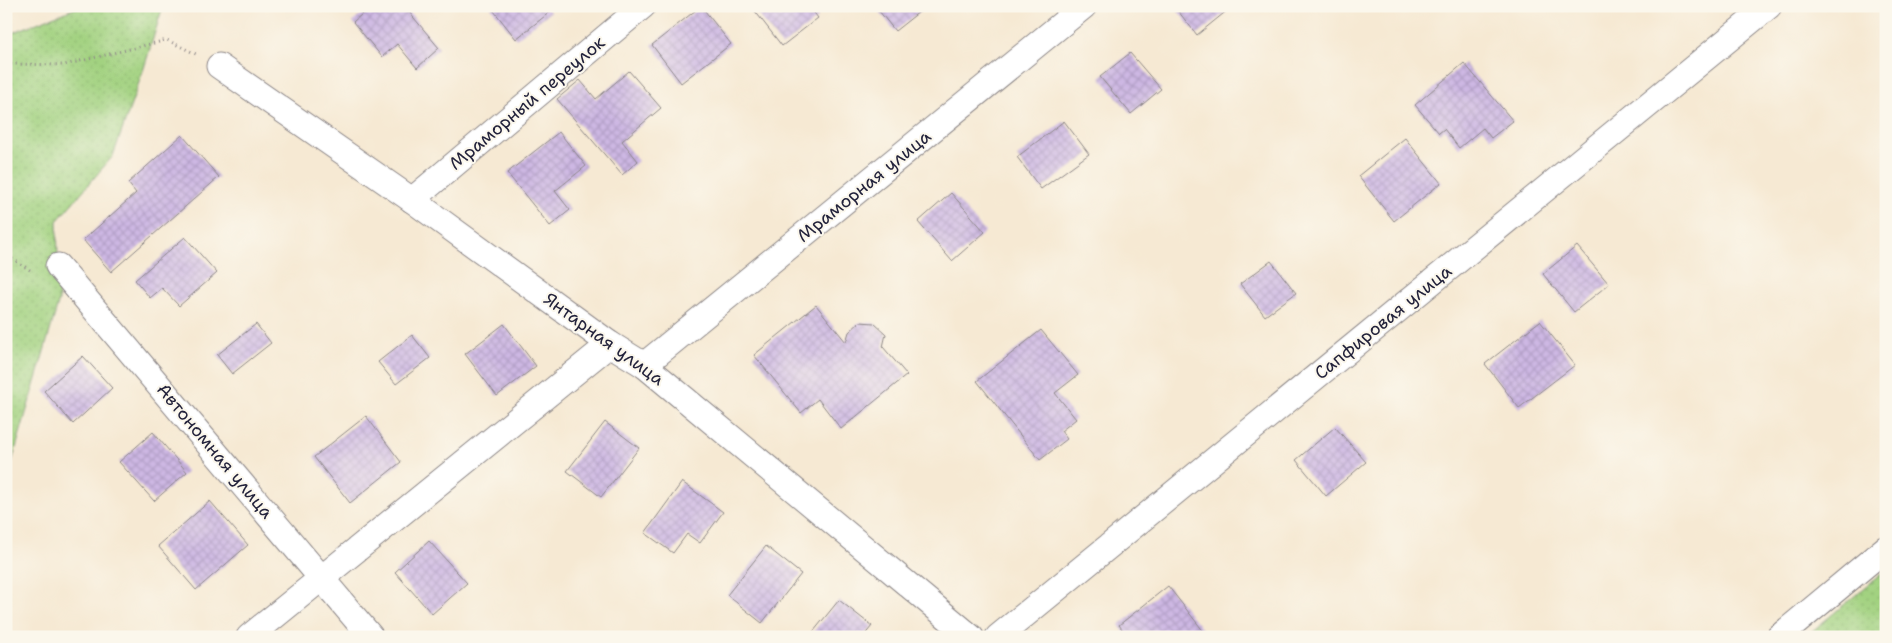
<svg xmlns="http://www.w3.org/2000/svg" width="1892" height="643" viewBox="0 0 1892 643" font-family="'Shantell Sans',sans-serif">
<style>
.grass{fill:url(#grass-dots);stroke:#627a5e}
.building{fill:url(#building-cross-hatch)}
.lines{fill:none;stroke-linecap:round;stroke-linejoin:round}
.minor-casing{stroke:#8c8687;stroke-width:27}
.path{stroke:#8c8687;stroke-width:3;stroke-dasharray:1 4;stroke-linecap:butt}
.minor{stroke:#fff;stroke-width:25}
.labels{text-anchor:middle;stroke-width:4;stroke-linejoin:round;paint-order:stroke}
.street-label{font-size:18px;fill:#22223b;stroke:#fbf7ec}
</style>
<defs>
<pattern id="grass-dots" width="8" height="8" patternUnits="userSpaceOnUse" patternTransform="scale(1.25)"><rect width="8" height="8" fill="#a2d280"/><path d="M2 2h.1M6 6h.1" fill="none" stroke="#8bb470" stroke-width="1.8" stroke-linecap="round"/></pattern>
<pattern id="building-cross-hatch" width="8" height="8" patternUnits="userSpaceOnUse" patternTransform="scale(1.25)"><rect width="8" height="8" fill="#cdb7e3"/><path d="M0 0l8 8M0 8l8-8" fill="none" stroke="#b09dc4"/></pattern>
</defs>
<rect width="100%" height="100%" fill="#fbf7ec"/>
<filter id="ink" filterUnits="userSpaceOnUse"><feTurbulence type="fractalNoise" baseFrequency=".02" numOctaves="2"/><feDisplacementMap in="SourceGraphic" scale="10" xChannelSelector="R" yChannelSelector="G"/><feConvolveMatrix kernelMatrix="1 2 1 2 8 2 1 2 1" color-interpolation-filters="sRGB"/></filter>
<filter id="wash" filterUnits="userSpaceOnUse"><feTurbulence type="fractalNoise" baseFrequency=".0096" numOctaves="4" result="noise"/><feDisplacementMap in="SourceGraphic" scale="20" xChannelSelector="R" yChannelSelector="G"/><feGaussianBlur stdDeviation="1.12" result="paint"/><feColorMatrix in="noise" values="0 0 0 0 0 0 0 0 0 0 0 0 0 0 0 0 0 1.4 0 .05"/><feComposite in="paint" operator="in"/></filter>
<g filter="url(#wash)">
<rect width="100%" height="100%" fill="#f6e9d3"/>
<g class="grass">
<polygon points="81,6 163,6 144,68 113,156 57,221 59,300 6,482 6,35"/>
<polygon points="1886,570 1886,637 1805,637"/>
</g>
<g id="blocks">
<g class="building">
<polygon points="371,6 404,6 439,48 417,68 397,44 382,57 353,22"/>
<polygon points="490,6 546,6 550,12 516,39"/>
<polygon points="701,6 731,44 681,83 652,45"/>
<polygon points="751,6 809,6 818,18 782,46"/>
<polygon points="875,6 923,6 924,8 895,31"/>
<polygon points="1174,6 1227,6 1229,9 1197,35"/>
<polygon points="1130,53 1161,89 1131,114 1100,77"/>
<polygon points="1464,63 1513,121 1491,138 1483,128 1459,148 1444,129 1439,133 1415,105"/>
<polygon points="629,71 661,108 622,141 638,161 622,175 557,99 580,80 596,99"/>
<polygon points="1064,121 1089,154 1041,189 1017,157"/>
<polygon points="559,132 586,166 555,191 570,210 550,226 507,173"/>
<polygon points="182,135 219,177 111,272 83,240 136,193 128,183"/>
<polygon points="1405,138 1441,183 1394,221 1358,176"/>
<polygon points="951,193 985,232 952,261 918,222"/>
<polygon points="185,237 217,273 179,306 162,288 150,298 135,280"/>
<polygon points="1577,246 1609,284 1574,312 1543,274"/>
<polygon points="1271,261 1296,293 1265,316 1240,284"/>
<polygon points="816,305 846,342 849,332 860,322 874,323 886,334 883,347 907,375 841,429 818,399 801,413 754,355"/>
<polygon points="1540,321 1575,365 1519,408 1485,364"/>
<polygon points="256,324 271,343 232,374 217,355"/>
<polygon points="504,324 536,366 497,396 465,354"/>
<polygon points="1041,330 1078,375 1055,393 1076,419 1061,431 1067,439 1040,460 977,381"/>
<polygon points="412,335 430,358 396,384 378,362"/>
<polygon points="83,356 112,388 73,424 44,391"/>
<polygon points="366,416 401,462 350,503 314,457"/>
<polygon points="605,422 639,448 601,497 567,471"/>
<polygon points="1335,427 1366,462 1326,496 1296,460"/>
<polygon points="153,432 187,472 154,501 119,462"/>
<polygon points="682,482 723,512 700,543 687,534 673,553 645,533"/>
<polygon points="210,501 248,545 196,590 158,546"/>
<polygon points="429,541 467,583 432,614 395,572"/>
<polygon points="766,546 801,574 762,623 727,595"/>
<polygon points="1168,586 1208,637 1128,637 1119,625"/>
<polygon points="839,600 872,626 863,637 809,637"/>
</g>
</g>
</g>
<g filter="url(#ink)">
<use href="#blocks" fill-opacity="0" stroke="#8c8687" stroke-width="1"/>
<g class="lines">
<defs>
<g id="minor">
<polyline points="219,66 412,200 610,344 644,365 971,637"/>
<polyline points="412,200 643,6"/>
<polyline points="58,266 371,637"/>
<polyline points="644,365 1084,6"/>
<polyline points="249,637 610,344"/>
<polyline points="998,637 1769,6"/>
<polyline points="1779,637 1886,548"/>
</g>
</defs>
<use href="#minor" class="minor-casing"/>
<g class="path">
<polyline points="6,62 13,64 64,65 167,40 196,54"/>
<polyline points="6,251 11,258 33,272"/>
</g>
<use href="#minor" class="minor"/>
</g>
</g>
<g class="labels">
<g class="street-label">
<text transform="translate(527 103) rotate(-40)" y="6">Мраморный переулок</text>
<text transform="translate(864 186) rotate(-39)" y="6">Мраморная улица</text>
<text transform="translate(1383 322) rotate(-39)" y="6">Сапфировая улица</text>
<text transform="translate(604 339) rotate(36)" y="6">Янтарная улица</text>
<text transform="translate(215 451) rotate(50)" y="6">Автономная улица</text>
</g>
</g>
<rect width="1892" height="643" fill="none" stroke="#fbf7ec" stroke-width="25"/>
</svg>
